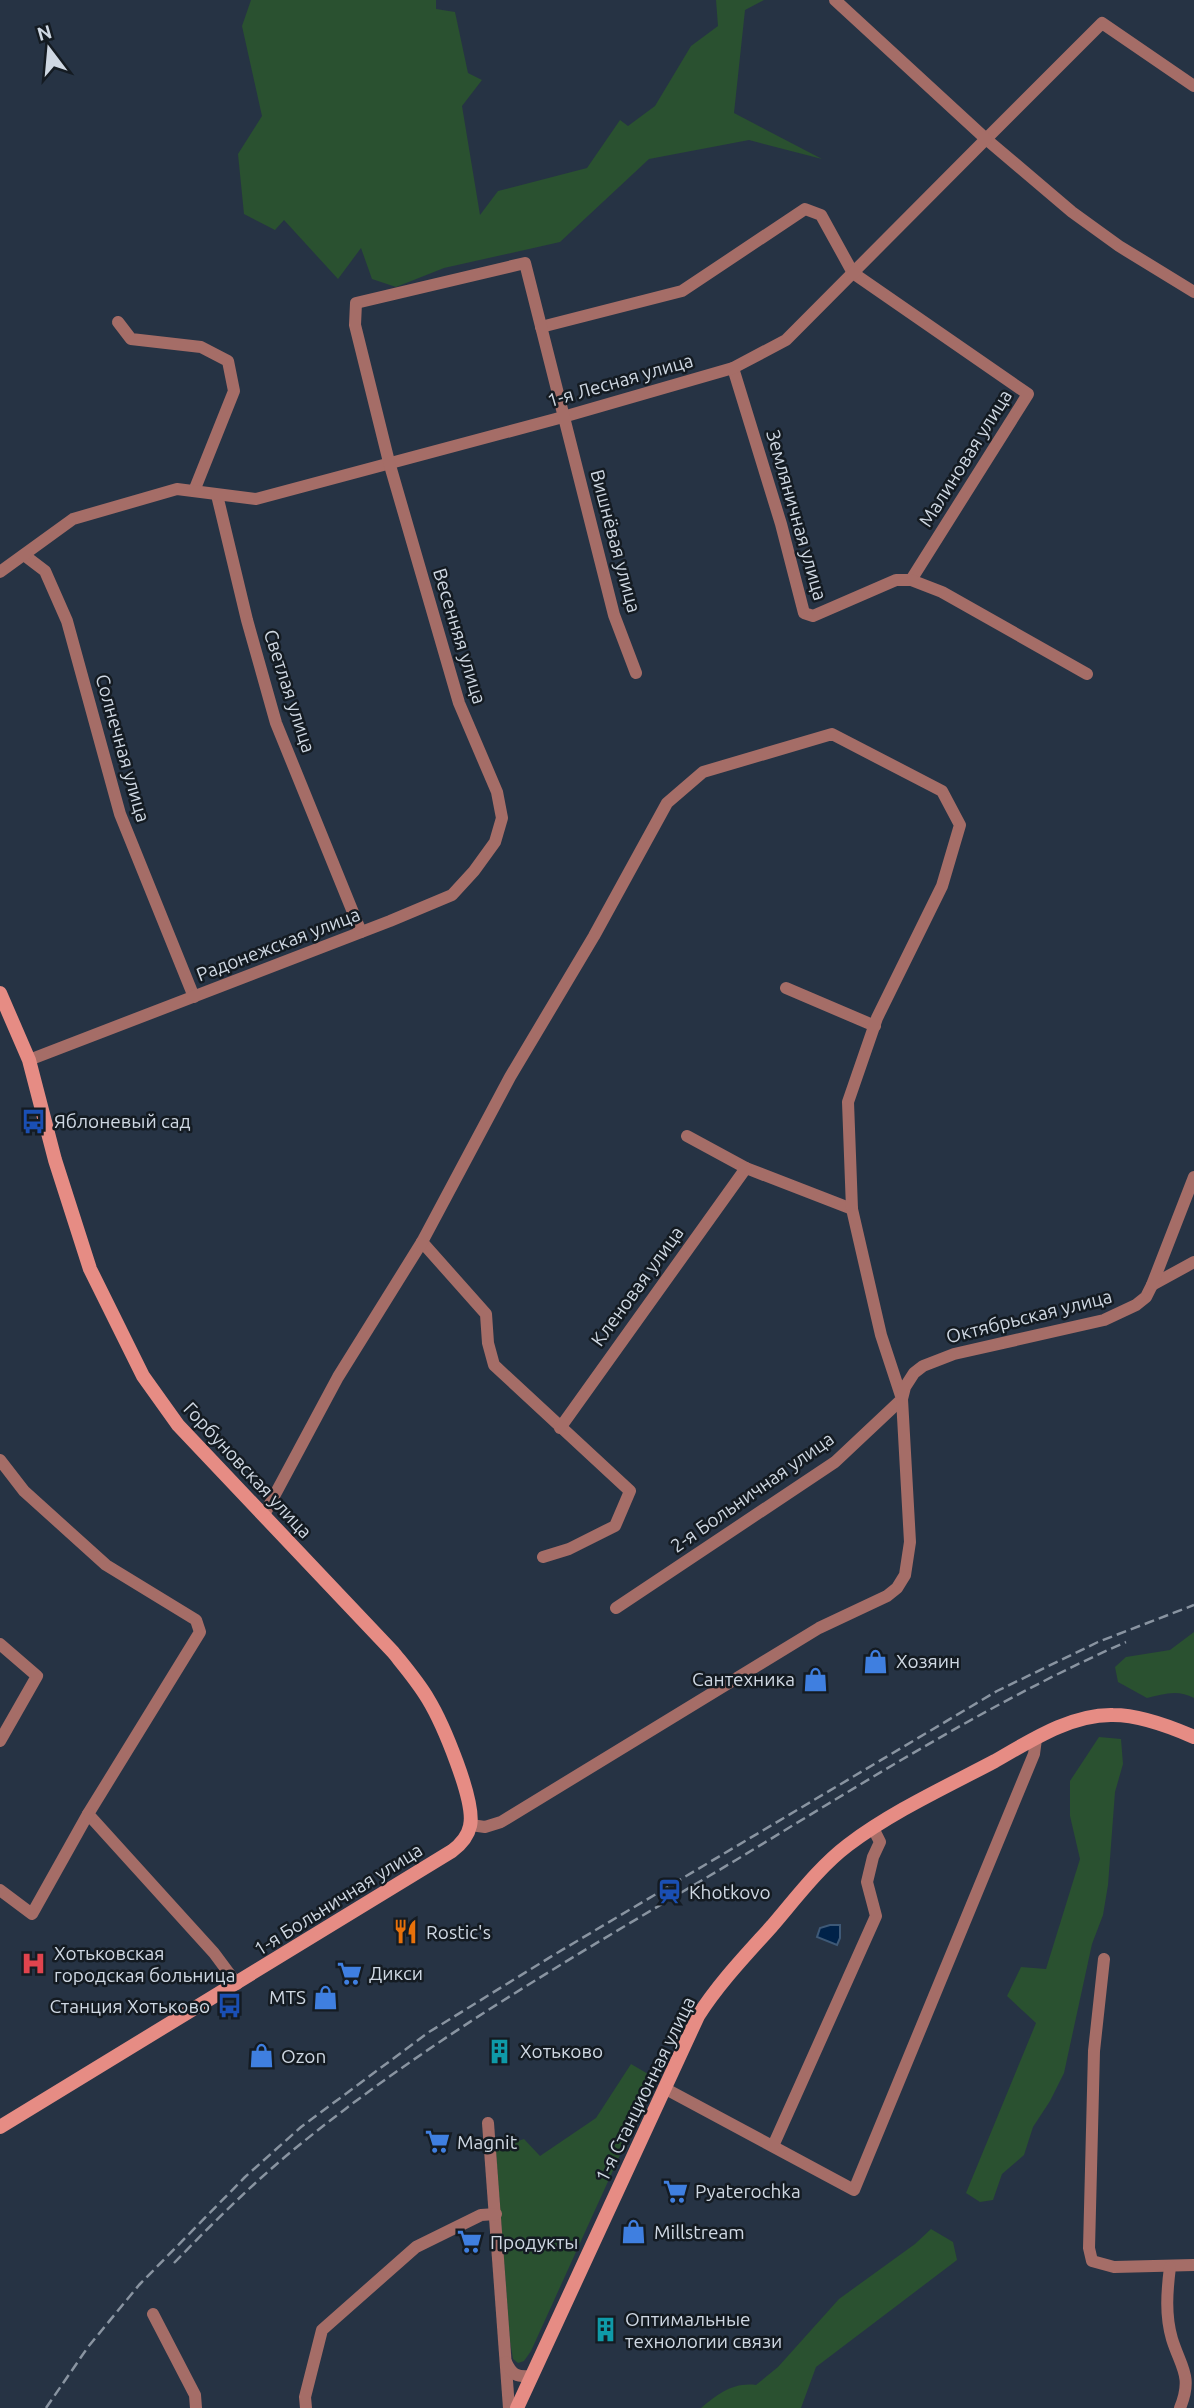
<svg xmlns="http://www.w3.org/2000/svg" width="1194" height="2408" viewBox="0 0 1194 2408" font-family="Ubuntu,sans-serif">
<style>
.green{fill:#2a5130}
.water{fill:#002249;stroke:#3e5977;stroke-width:2}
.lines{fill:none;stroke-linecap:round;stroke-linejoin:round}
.minor{stroke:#a56d67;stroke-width:12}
.secondary{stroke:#e68c84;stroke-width:14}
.rail{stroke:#8994a1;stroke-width:2.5;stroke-dasharray:10 5;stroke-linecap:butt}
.labels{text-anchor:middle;stroke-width:5;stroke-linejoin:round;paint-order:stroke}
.street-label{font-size:19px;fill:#cfd8e3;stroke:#141b22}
.poi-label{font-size:19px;fill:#cfd8e3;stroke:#141b22;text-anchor:start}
</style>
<rect width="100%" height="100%" fill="#263344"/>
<g class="green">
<polygon points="251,0 436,0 436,9 455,12 468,73 482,80 462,106 480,215 498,191 587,168 620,120 628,126 655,106 691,46 718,26 716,0 764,0 745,10 734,113 822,159 749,140 649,159 560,242 444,268 396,287 372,279 361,248 338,279 284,220 275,230 244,214 238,154 262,116 242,26"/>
<path d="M1194,1632v66c-16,-9 -31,-4 -47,0l-29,-16 -3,-15 11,-10 44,-7z"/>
<polygon points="1099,1737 1121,1739 1123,1764 1115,1792 1108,1885 1103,1915 1092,1944 1064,2073 1050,2101 1033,2127 1024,2155 1002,2174 993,2200 980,2202 966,2193 1036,2023 1007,1996 1021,1967 1046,1969 1080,1859 1070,1816 1070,1781"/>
<polygon points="631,2064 655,2078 531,2351 524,2361 518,2363 513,2359 510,2341 495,2139 506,2145 524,2139 540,2156 596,2118"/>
<path d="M931,2229l22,13 4,18 -141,107 -15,41h-100c17,-14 32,-26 55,-23l22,-18 61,-68 76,-55z"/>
</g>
<polygon class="water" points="830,1925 840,1925 840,1938 837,1945 817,1937 820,1928"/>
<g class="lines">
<g class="minor">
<polyline points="1194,86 1102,23 986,139 1072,212 1119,246 1194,292"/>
<polyline points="118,322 131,339 201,347 228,361 234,391 194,491"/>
<polyline points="541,327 682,291 805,209 821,215 853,273 1028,394 911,580"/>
<polyline points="733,368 781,524 804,613 813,616 896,580 911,580 942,592 1087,674"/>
<polyline points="217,495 247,620 276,723 361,932"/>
<polyline points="24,555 45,571 67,621 120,814 194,997"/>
<polyline points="0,572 73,519 177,489 256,499 563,417 733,368 786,340 986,139 835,0"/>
<polyline points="786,988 875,1026"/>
<polyline points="29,1060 390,921 452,895 474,871 495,842 502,818 497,792 459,703 389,462 355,325 356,303 525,263 614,615 636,673"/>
<polyline points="687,1136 746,1168 852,1209"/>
<polyline points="422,1242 486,1314 488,1343 494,1365 630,1491 615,1526 569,1549 543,1557"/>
<polyline points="1152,1285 1194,1262"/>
<polyline points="560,1428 746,1168"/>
<polyline points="0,1460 24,1491 106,1565 196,1620 200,1632 88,1814 214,1953 237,1984"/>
<polyline points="264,1515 338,1377 422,1242 510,1077 594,936 667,803 703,772 832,734 942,791 960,825 942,886 877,1018 848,1102 852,1209 881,1335 902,1399 835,1462 616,1608"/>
<polyline points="0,1644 37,1676 0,1741"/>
<polyline points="471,1825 485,1827 501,1822 819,1628 887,1596 897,1588 905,1575 910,1542 902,1399 905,1387 914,1373 923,1366 954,1354 1104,1320 1136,1305 1146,1297 1152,1285 1194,1177"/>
<polyline points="0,1890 32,1914 88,1814"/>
<polyline points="1104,1959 1094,2051 1089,2248 1092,2261 1114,2267 1194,2265"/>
<polyline points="664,2088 854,2190 1034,1754 1036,1739"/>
<polyline points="488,2123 509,2408"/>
<polyline points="773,2146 876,1916 867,1882 873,1857 880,1842 873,1828"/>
<path d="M1170,2267c-3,24 -5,48 2,72 9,29 21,37 8,69"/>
<polyline points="153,2314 195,2395 196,2408"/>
<path d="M506,2362c6,13 11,15 24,14"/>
<polyline points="306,2408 305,2397 322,2330 416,2247 481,2215 496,2214"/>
</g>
<g class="secondary">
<path d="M0,993l29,67 26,100 35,109 53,107 35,49 215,227c12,15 25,30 35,47 14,23 48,102 42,127 -2,10 -10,19 -18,25l-452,276"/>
<path d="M517,2408l181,-392c21,-33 48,-61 74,-90 24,-28 47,-59 76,-81 45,-34 98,-58 147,-84 35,-20 76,-47 118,-46 27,0 56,11 81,22"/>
</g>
<g class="rail">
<path d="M174,2263c36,-37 73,-74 112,-107 138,-115 296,-204 450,-296 127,-77 254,-158 390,-218"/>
<polyline points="46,2408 88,2347 139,2285 245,2177 301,2127 429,2032 557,1953 997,1691 1098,1642 1194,1605"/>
</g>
</g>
<defs>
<symbol id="bus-bare" viewBox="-9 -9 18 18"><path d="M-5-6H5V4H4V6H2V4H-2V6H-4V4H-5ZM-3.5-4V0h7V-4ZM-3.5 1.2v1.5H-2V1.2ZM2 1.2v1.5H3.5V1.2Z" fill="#1a4fb4" stroke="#141b22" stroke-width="2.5" paint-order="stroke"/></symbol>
<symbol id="shop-bare" viewBox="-9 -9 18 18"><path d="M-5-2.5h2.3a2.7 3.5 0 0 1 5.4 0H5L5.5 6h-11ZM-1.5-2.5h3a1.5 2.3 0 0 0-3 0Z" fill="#3f7fe0" stroke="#141b22" stroke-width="2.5" paint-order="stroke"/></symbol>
<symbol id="station-bare" viewBox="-9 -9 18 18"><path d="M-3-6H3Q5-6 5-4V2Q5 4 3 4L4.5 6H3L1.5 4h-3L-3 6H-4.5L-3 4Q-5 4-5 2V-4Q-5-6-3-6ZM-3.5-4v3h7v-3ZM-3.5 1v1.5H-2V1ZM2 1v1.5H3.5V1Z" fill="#1a4fb4" stroke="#141b22" stroke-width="2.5" paint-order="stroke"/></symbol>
<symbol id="restaurant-bare" viewBox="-9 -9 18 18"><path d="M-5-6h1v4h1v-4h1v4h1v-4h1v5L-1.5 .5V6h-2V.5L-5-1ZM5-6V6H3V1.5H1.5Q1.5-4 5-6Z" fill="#e8710a" stroke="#141b22" stroke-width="2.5" paint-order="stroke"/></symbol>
<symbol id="hospital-bare" viewBox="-9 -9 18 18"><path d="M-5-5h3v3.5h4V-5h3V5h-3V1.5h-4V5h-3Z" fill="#e0444e" stroke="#141b22" stroke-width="2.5" paint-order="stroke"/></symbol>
<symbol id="supermarket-bare" viewBox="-9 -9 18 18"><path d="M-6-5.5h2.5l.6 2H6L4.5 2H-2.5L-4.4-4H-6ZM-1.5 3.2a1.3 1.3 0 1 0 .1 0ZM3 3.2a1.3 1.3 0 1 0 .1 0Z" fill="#3f7fe0" stroke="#141b22" stroke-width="2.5" paint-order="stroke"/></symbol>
<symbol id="building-bare" viewBox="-9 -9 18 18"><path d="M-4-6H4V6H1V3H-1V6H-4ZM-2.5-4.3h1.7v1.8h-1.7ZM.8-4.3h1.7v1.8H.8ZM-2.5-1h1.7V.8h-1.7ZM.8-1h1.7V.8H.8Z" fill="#0f9aa8" stroke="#141b22" stroke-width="2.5" paint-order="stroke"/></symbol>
</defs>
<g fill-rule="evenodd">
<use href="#bus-bare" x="16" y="1104" width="35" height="35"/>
<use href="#shop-bare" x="858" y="1644" width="35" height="35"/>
<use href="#shop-bare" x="798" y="1662" width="35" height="35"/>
<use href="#station-bare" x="652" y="1874" width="35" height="35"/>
<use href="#restaurant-bare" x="388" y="1914" width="35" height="35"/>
<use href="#hospital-bare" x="16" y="1946" width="35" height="35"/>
<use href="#supermarket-bare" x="332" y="1956" width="35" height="35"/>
<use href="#shop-bare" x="308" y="1980" width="35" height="35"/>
<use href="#bus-bare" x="212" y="1988" width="35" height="35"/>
<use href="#building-bare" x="482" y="2034" width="35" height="35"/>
<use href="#shop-bare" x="244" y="2038" width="35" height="35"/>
<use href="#supermarket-bare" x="420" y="2124" width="35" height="35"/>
<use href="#supermarket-bare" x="658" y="2174" width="35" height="35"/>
<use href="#shop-bare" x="616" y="2214" width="35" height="35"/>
<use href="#supermarket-bare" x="452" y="2224" width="35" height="35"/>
<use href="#building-bare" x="588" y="2312" width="35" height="35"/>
</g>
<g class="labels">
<g class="street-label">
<text transform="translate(620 380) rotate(-16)" y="7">1-я Лесная улица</text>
<text transform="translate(965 458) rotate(-58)" y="7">Малиновая улица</text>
<text transform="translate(797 515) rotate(74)" y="7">Земляничная улица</text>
<text transform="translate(616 541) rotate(75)" y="7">Вишнёвая улица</text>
<text transform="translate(460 636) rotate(73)" y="7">Весенняя улица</text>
<text transform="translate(290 691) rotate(72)" y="7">Светлая улица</text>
<text transform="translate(123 748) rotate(74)" y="7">Солнечная улица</text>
<text transform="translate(278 944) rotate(-21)" y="7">Радонежская улица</text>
<text transform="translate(637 1286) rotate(-54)" y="7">Кленовая улица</text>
<text transform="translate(1029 1316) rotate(-14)" y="7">Октябрьская улица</text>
<text transform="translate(248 1470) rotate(47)" y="7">Горбуновская улица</text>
<text transform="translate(752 1492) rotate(-35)" y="7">2-я Больничная улица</text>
<text transform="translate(338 1899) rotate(-32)" y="7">1-я Больничная улица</text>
<text transform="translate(645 2089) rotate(-64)" y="7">1-я Станционная улица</text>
</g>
<g class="poi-label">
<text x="54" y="1128">Яблоневый сад</text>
<text x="896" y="1668">Хозяин</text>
<text x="795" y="1686" text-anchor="end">Сантехника</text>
<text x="689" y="1899">Khotkovo</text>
<text x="426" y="1939">Rostic's</text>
<text x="54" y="1960">Хотьковская<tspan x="54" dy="22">городская больница</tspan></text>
<text x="369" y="1980">Дикси</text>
<text x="306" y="2004" text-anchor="end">MTS</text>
<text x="210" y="2013" text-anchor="end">Станция Хотьково</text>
<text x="520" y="2058">Хотьково</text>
<text x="281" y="2063">Ozon</text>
<text x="457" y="2149">Magnit</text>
<text x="695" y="2198">Pyaterochka</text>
<text x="654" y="2239">Millstream</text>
<text x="490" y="2249">Продукты</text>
<text x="625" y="2326">Оптимальные<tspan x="625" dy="22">технологии связи</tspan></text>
</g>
</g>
<g transform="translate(49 49) rotate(344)" stroke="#141b22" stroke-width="5" paint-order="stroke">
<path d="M0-5L12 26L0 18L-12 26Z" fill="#cfd8e3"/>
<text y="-10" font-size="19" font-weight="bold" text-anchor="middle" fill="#cfd8e3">N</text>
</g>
</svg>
